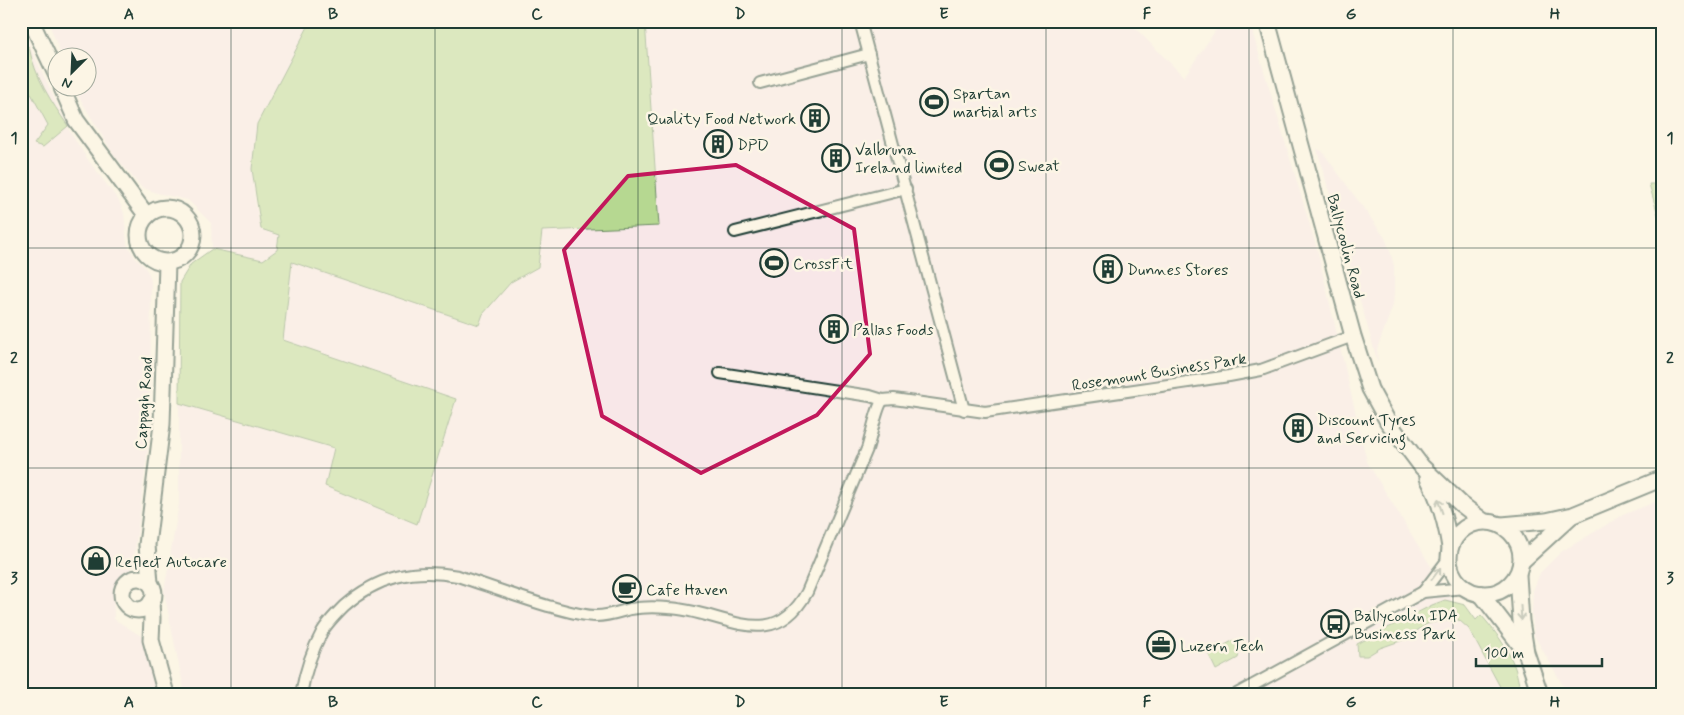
<svg xmlns="http://www.w3.org/2000/svg" width="1684" height="715" viewBox="0 0 1684 715" font-family="Mynerve,sans-serif">
<style>
.built{fill:#f8e7e8}
.green{fill:#b6d891;stroke:#6a8a62}
.lines{fill:none;stroke-linecap:round;stroke-linejoin:round}
.street-casing{stroke:#1f3d34;stroke-width:14}
.secondary-casing{stroke:#1f3d34;stroke-width:19}
.street{stroke:#fcf5e5;stroke-width:10}
.secondary{stroke:#fcf5e5;stroke-width:15}
.oneway{stroke:#8e998c}
.marked{fill:none;stroke:#c2185b;stroke-width:4;stroke-linejoin:round}
.grid{fill:none;stroke:#1f3d34;stroke-width:1;stroke-opacity:0.55}
.labels{text-anchor:middle;stroke-width:5;stroke-linejoin:round;paint-order:stroke}
.poi-label{font-size:16px;fill:#1f3d34;stroke:#fcf5e5;text-anchor:start}
.street-label{font-size:16px;fill:#1f3d34;stroke:#fcf5e5}
.neatline{fill:none;stroke:#1f3d34;stroke-width:2}
.grid-label{font-size:16px;text-anchor:middle;font-weight:bold;fill:#1f3d34}
</style>
<rect width="100%" height="100%" fill="#fcf5e5"/>
<filter id="ink" filterUnits="userSpaceOnUse"><feTurbulence type="fractalNoise" baseFrequency=".02" numOctaves="2"/><feDisplacementMap in="SourceGraphic" scale="10" xChannelSelector="R" yChannelSelector="G"/><feConvolveMatrix kernelMatrix="1 2 1 2 8 2 1 2 1" color-interpolation-filters="sRGB"/></filter>
<g filter="url(#ink)">
<g class="built">
<polygon points="48,21 311,21 257,124 252,169 256,207 261,229 279,235 277,250 263,260 212,249 211,223 188,200 157,193 141,187 114,155 74,89 73,88 88,88 88,58 62,57"/>
<polygon points="645,21 1128,21 1184,77 1222,21 1249,21 1317,249 1367,462 1509,694 185,694 164,592 179,504 179,403 334,448 456,400 283,340 292,262 479,325 483,314 511,282 538,267 542,231 659,226"/>
<polygon points="21,27 70,132 86,157 119,201 124,213 127,244 135,258 143,265 148,272 151,281 150,432 133,566 113,588 114,619 141,636 158,694 21,694"/>
<polygon points="1317,149 1322,151 1385,238 1390,251 1394,266 1394,292 1393,305 1377,349 1378,363"/>
<polygon points="1663,499 1663,694 1568,694 1534,635 1532,614 1533,591 1540,573 1561,552 1623,515"/>
</g>
<g class="green">
<polygon points="311,21 645,21 659,226 542,231 538,267 511,282 483,314 479,325 292,262 283,340 456,399 417,524 325,486 334,448 179,403 180,282 191,264 212,249 263,260 277,250 279,235 261,229 252,169 257,124"/>
<path d="M21,43l8,4c6,31 22,54 39,79l-25,21 -9,-3 14,-19 -27,-50z"/>
<polygon points="1649,184 1663,184 1663,232"/>
<path d="M1445,600l20,5 11,15 5,-5c14,16 27,33 34,53 3,9 3,17 8,26h-19l-35,-65 -10,-9 -20,1 -12,3 -24,16 -23,8 -13,8h-9l-1,-12 75,-39z"/>
<polygon points="1234,640 1239,653 1238,658 1216,670 1207,651 1221,643 1223,646"/>
</g>
<g class="lines">
<defs>
<g id="street">
<polyline points="860,21 964,410"/>
<polyline points="760,83 869,54"/>
<polyline points="735,232 906,189"/>
<polyline points="720,373 870,396 883,400 894,399 985,412 1229,376 1261,370 1353,336"/>
<polyline points="1423,592 1449,558"/>
<path d="M301,694c4,-22 10,-42 21,-62 5,-9 14,-18 22,-26 34,-30 70,-38 114,-30 30,10 60,21 90,30 16,4 32,10 48,10 12,0 23,-4 34,-7 12,-2 26,-2 38,-1 54,2 104,48 139,-16l60,-143c4,-12 10,-43 16,-49"/>
<polyline points="1237,694 1423,592 1465,588"/>
</g>
<g id="secondary">
<polyline points="31,21 58,78"/>
<polyline points="1267,21 1353,336 1370,389 1388,422 1422,467 1461,504 1483,521"/>
<polyline points="62,88 76,120 147,216"/>
<circle cx="166" cy="235" r="27"/>
<path d="M1428,478c12,22 18,44 22,69"/>
<circle cx="1485" cy="558" r="36"/>
<polyline points="1502,525 1546,521 1573,515 1663,478"/>
<polyline points="1522,561 1570,517"/>
<polyline points="1518,575 1521,621 1526,652 1540,694"/>
<circle cx="138" cy="594" r="16"/>
<polyline points="150,583 147,545 162,424 167,263"/>
<polyline points="1481,594 1525,651"/>
<polyline points="151,602 152,618 151,640 166,694"/>
</g>
</defs>
<use href="#street" class="street-casing"/>
<use href="#secondary" class="secondary-casing"/>
<use href="#street" class="street"/>
<use href="#secondary" class="secondary"/>
</g>
<defs><path id="oneway-shaft" d="M-6 0H5M1.5-3L5.5 0L1.5 3" fill="none" stroke-width="1.6" stroke-linecap="round" stroke-linejoin="round" transform="scale(1.25)"/></defs>
<g class="oneway">
<use href="#oneway-shaft" transform="translate(1440 506) rotate(-109)"/>
<use href="#oneway-shaft" transform="translate(1436 574) rotate(-53)"/>
<use href="#oneway-shaft" transform="translate(1521 613) rotate(86)"/>
</g>
</g>
<path d="M0 0H1684V715H0ZM736,165l118,64 16,125 -53,61 -116,58 -99,-57 -38,-166 64,-74z" fill="#fcf5e5" fill-opacity=".55" fill-rule="evenodd"/>
<path class="marked" d="M736,165l118,64 16,125 -53,61 -116,58 -99,-57 -38,-166 64,-74z"/>
<path class="grid" d="M231,21v673M435,21v673M638,21v673M842,21v673M1046,21v673M1249,21v673M1453,21v673M21,248h1642M21,468h1642"/>
<defs>
<symbol id="stadium-ring" viewBox="-11 -11 22 22"><circle r="9.5" fill="#fcf5e5" stroke="#1f3d34" stroke-width="1.5"/><path d="M0-5a6.5 5 0 1 0 0 10a6.5 5 0 1 0 0-10ZM-3.5-1.8h7v3.6h-7Z" fill="#1f3d34"/></symbol>
<symbol id="building-ring" viewBox="-11 -11 22 22"><circle r="9.5" fill="#fcf5e5" stroke="#1f3d34" stroke-width="1.5"/><path d="M-4-6H4V6H1V3H-1V6H-4ZM-2.5-4.3h1.7v1.8h-1.7ZM.8-4.3h1.7v1.8H.8ZM-2.5-1h1.7V.8h-1.7ZM.8-1h1.7V.8H.8Z" fill="#1f3d34"/></symbol>
<symbol id="shop-ring" viewBox="-11 -11 22 22"><circle r="9.5" fill="#fcf5e5" stroke="#1f3d34" stroke-width="1.5"/><path d="M-5-2.5h2.3a2.7 3.5 0 0 1 5.4 0H5L5.5 6h-11ZM-1.5-2.5h3a1.5 2.3 0 0 0-3 0Z" fill="#1f3d34"/></symbol>
<symbol id="cafe-ring" viewBox="-11 -11 22 22"><circle r="9.5" fill="#fcf5e5" stroke="#1f3d34" stroke-width="1.5"/><path d="M-5.5-4.5H6V0H3Q3 3.5 0 3.5H-2.5Q-5.5 3.5-5.5 0ZM3-3.2v2h1.7v-2ZM-6 4.5H4V6H-6Z" fill="#1f3d34"/></symbol>
<symbol id="bus-ring" viewBox="-11 -11 22 22"><circle r="9.5" fill="#fcf5e5" stroke="#1f3d34" stroke-width="1.5"/><path d="M-5-6H5V4H4V6H2V4H-2V6H-4V4H-5ZM-3.5-4V0h7V-4ZM-3.5 1.2v1.5H-2V1.2ZM2 1.2v1.5H3.5V1.2Z" fill="#1f3d34"/></symbol>
<symbol id="office-ring" viewBox="-11 -11 22 22"><circle r="9.5" fill="#fcf5e5" stroke="#1f3d34" stroke-width="1.5"/><path d="M-6-3h4V-5.5h4V-3h4V5H-6ZM-1-4.5V-3h2v-1.5ZM-6 0V1H6V0Z" fill="#1f3d34"/></symbol>
</defs>
<g fill-rule="evenodd">
<use href="#stadium-ring" x="918" y="86" width="32" height="32"/>
<use href="#building-ring" x="799" y="102" width="32" height="32"/>
<use href="#building-ring" x="702" y="128" width="32" height="32"/>
<use href="#building-ring" x="820" y="142" width="32" height="32"/>
<use href="#stadium-ring" x="983" y="149" width="32" height="32"/>
<use href="#stadium-ring" x="758" y="247" width="32" height="32"/>
<use href="#building-ring" x="1092" y="253" width="32" height="32"/>
<use href="#building-ring" x="818" y="313" width="32" height="32"/>
<use href="#building-ring" x="1282" y="412" width="32" height="32"/>
<use href="#shop-ring" x="80" y="545" width="32" height="32"/>
<use href="#cafe-ring" x="611" y="573" width="32" height="32"/>
<use href="#bus-ring" x="1319" y="608" width="32" height="32"/>
<use href="#office-ring" x="1145" y="629" width="32" height="32"/>
</g>
<g class="labels">
<g class="poi-label">
<text x="953" y="99">Spartan<tspan x="953" dy="18">martial arts</tspan></text>
<text x="796" y="124" text-anchor="end">Quality Food Network</text>
<text x="737" y="150">DPD</text>
<text x="855" y="155">Valbruna<tspan x="855" dy="18">Ireland limited</tspan></text>
<text x="1018" y="171">Sweat</text>
<text x="793" y="269">CrossFit</text>
<text x="1127" y="275">Dunnes Stores</text>
<text x="853" y="335">Pallas Foods</text>
<text x="1317" y="425">Discount Tyres<tspan x="1317" dy="18">and Servicing</tspan></text>
<text x="115" y="567">Reflect Autocare</text>
<text x="646" y="595">Cafe Haven</text>
<text x="1354" y="621">Ballycoolin IDA<tspan x="1354" dy="18">Business Park</tspan></text>
<text x="1180" y="651">Luzern Tech</text>
</g>
<g class="street-label">
<text transform="translate(1347 246) rotate(75)" y="6">Ballycoolin Road</text>
<text transform="translate(1159 371) rotate(-9)" y="6">Rosemount Business Park</text>
<text transform="translate(143 403) rotate(-86)" y="6">Cappagh Road</text>
</g>
</g>
<rect width="1684" height="715" fill="none" stroke="#fcf5e5" stroke-width="55"/>
<g transform="translate(72 72) rotate(204)"><circle r="24" fill="#fcf5e5" stroke="#a4ab9e"/>
<path d="M0-4L9 19L0 12L-9 19Z" fill="#1f3d34"/>
<text y="-8" font-size="14" font-weight="bold" text-anchor="middle" fill="#1f3d34">N</text>
</g>
<path d="M1476 658v8h126v-8" fill="none" stroke="#1f3d34" stroke-width="2.5"/>
<text x="1484" y="658" font-size="15" fill="#1f3d34" stroke="#fcf5e5" stroke-width="4" paint-order="stroke">100 m</text>
<rect x="28" y="28" width="1628" height="660" class="neatline"/>
<g class="grid-label">
<text x="129" y="19">A</text>
<text x="333" y="19">B</text>
<text x="537" y="19">C</text>
<text x="740" y="19">D</text>
<text x="944" y="19">E</text>
<text x="1147" y="19">F</text>
<text x="1351" y="19">G</text>
<text x="1555" y="19">H</text>
<text x="14" y="143">1</text>
<text x="1670" y="143">1</text>
<text x="14" y="363">2</text>
<text x="1670" y="363">2</text>
<text x="14" y="583">3</text>
<text x="1670" y="583">3</text>
<text x="129" y="707">A</text>
<text x="333" y="707">B</text>
<text x="537" y="707">C</text>
<text x="740" y="707">D</text>
<text x="944" y="707">E</text>
<text x="1147" y="707">F</text>
<text x="1351" y="707">G</text>
<text x="1555" y="707">H</text>
</g>
</svg>
